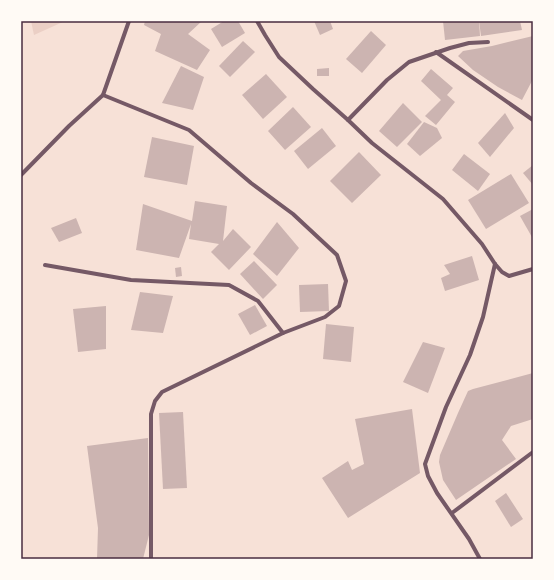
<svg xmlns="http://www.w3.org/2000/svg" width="554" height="580" viewBox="0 0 554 580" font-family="'PT Sans Narrow',sans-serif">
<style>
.green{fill:#ebcfc5}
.building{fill:#ccb4b1}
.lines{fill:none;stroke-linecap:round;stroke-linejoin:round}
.minor{stroke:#755966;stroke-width:4}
.neatline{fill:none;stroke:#4a2c40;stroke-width:1.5}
</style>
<rect width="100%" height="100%" fill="#f7e1d7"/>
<polygon class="green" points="31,21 65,21 34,35"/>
<g class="building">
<polygon points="145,21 202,21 188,34 210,50 197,70 155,51 161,34 144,25"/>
<polygon points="224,21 238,21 245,33 222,47 211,29"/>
<polygon points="314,21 330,21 333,29 320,35"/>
<polygon points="443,21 479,21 480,36 445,40"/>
<polygon points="479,21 520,21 522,30 481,36"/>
<polygon points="371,31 386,45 362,73 346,59"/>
<polygon points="533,36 533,79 522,100 498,87 473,70 458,56 463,51 492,46"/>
<polygon points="243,41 255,52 230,77 219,66"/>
<polygon points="181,66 204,77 193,110 162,103"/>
<polygon points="329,68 329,76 317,76 317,69"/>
<polygon points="431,69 453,88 447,95 455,102 436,125 425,116 441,100 421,81"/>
<polygon points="266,74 287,97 263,119 242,95"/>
<polygon points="403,103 422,122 397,147 379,131"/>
<polygon points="293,107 311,127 285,150 268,131"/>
<polygon points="505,113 514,128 490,157 478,143"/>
<polygon points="424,122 437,128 442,138 420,156 407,144"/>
<polygon points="322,128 336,146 308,169 294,151"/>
<polygon points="152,137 194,146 187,185 144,177"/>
<polygon points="359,152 381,175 352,203 330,181"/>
<polygon points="464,154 490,174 478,191 452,170"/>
<polygon points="533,165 533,185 523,173"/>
<polygon points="511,174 529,203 486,229 468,200"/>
<polygon points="195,201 227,206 223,241 233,229 251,247 229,270 211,252 219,244 189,239 191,224 179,258 136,250 143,204 192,221"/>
<polygon points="533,209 533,239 520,216"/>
<polygon points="76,218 82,233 59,242 51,228"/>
<polygon points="277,222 299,248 277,276 253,254"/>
<polygon points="472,256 479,280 445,291 441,278 450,274 444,265"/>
<polygon points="254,261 277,285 263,299 240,274"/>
<polygon points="181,267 182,276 176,277 175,268"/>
<polygon points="328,284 329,311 300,312 299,285"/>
<polygon points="140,292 173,296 163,333 131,330"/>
<polygon points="255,305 267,326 250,335 238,314"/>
<polygon points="106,306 106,349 78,352 73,309"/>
<polygon points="326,324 354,327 351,362 323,359"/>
<polygon points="423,342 445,348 428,393 403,382"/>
<polygon points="533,373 533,419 511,426 502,440 516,459 456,500 443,480 439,462 440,455 458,413 468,391 473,389"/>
<polygon points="412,409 420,473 348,518 322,478 348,461 352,470 364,464 355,419"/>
<polygon points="183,412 187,488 163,489 159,413"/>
<polygon points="148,438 149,535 143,559 97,559 98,528 87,446"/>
<polygon points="506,493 523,519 511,527 495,501"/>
</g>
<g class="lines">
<g class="minor">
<polyline points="257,21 265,35 279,57 313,89 348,120 372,143 443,199 482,244 495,264 502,272 509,276 533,269"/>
<polyline points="436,52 533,120"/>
<polyline points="103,95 189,130 251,183 293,214 337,255 346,281 339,306 325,317 283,333 162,392 155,401 151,414 151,559"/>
<polyline points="348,120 387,80 409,62 450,48 469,43 488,42"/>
<polyline points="21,175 69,126 103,95 129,21"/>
<polyline points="45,265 131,280 229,285 258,301 283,333"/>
<polyline points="452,513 533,452"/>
<polyline points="480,559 469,539 437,493 428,476 425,464 446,407 470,355 483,317 495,264"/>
</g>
</g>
<rect width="554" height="580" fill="none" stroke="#fffaf5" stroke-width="44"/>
<rect x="22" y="22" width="510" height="536" class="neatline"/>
</svg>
